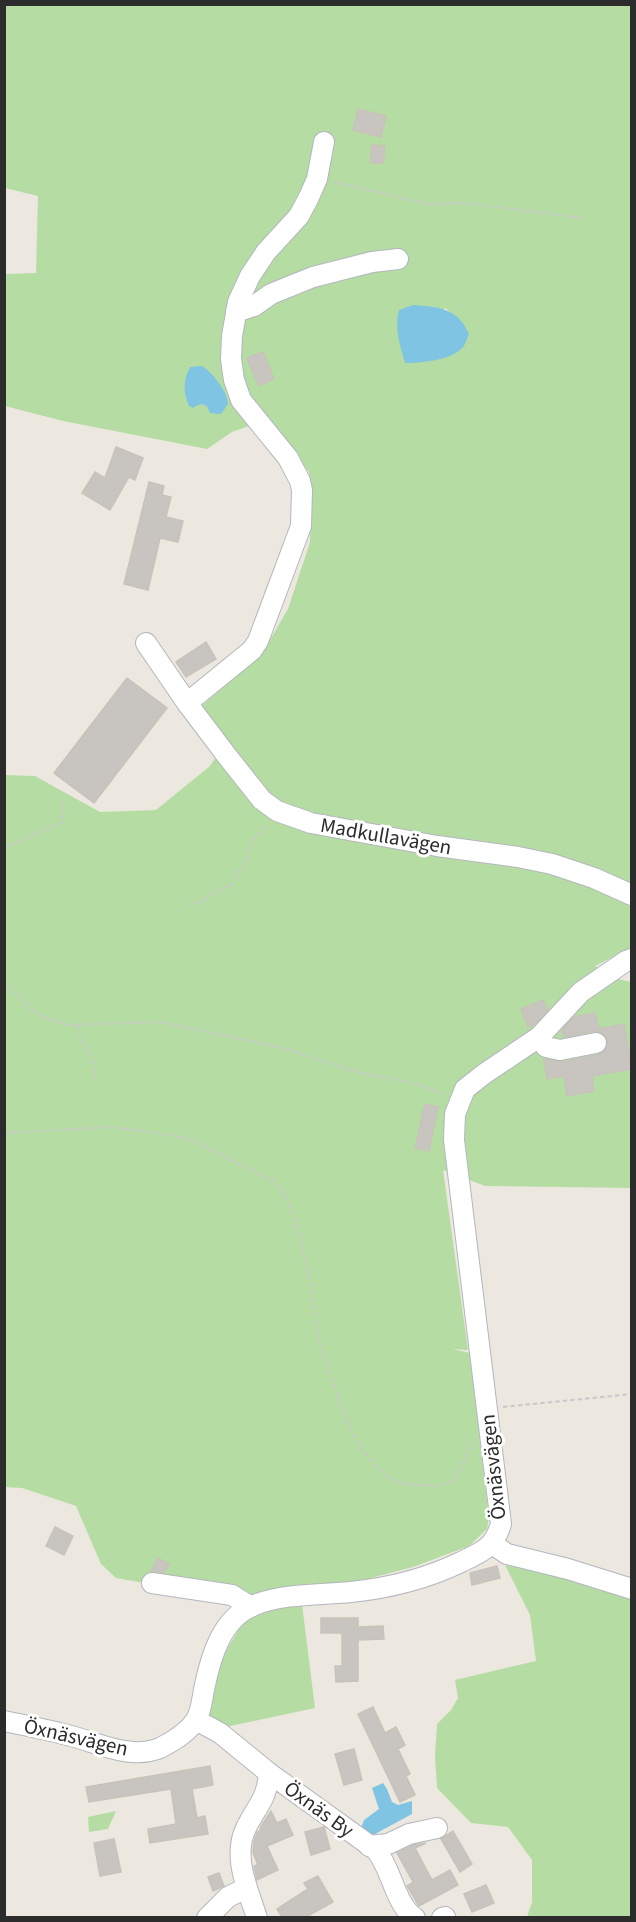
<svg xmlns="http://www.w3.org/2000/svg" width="636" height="1922" viewBox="0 0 636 1922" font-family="'Source Sans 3',sans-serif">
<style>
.green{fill:#b5dda3;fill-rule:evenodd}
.water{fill:#7fc4e2}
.building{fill:#c8c4bf;stroke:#c8c3ba;stroke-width:1.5}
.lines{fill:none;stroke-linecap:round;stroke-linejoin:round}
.minor-casing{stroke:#b4b6be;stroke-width:22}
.path{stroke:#c8c8c8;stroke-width:2;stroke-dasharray:4.5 3;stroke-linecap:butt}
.minor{stroke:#fff;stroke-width:20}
.labels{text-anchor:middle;stroke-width:6;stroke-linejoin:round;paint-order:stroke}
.street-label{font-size:21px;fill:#2c2c2c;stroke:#fff}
</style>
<rect width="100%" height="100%" fill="#ece8e0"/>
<g class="green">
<path d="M5,5h626l1,942 -37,19 23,13 13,3v206l-146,-2 -42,-16 25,180 -15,-1 17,4 19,165 -2,11 -18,17 -56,21 -46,12 -58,8 -69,13 -124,-22 -15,-14 -25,-58 -54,-18 -17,-1v-712l30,1 65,36 56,-2 54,-44 16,-24 -26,-35 61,-52 27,-46 22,-67 -1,-70 -43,-52 -34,12 -25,17 -144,-28 -58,-15v-132l31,-1 2,-77 -33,-8zM445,308l8,7 -48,47 -2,-7z"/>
<polygon points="505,1565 539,1571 631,1597 631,1917 527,1917 532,1902 532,1860 508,1827 471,1823 437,1788 435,1756 437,1724 451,1710 458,1698 455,1680 536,1661 530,1615"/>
<polygon points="302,1604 315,1708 221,1728 213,1723 208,1712 216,1668 242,1624 255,1614 274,1608"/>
<polygon points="116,1811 108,1829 89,1832 88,1817"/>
</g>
<g class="water">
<path d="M413,305c25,2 44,2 56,29 -2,4 -3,10 -6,13 -10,13 -42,16 -58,16 -5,-18 -11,-34 -6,-53z"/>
<path d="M202,366c10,6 26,26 26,38l-7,10 -11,-1c-3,-10 -9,-11 -17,-5l-4,-2c-6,-13 -6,-26 1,-39z"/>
<polygon points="383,1783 387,1789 392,1802 398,1805 412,1801 412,1814 375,1834 367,1835 361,1828 364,1820 379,1809 372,1788"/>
</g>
<g class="building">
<polygon points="358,109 386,116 381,137 353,130"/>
<polygon points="372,145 385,146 383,164 370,162"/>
<polygon points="263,352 274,379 258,386 247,358"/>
<polygon points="116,447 143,458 135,480 129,477 110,510 82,493 95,472 105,478"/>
<polygon points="149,482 164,486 162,495 171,497 166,517 183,521 178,542 160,538 148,590 124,584"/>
<polygon points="206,642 216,659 186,677 176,662"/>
<polygon points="127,678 167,708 94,803 54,773"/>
<polygon points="543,1000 548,1010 535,1024 528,1027 521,1009"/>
<polygon points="595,1013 599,1029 624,1024 632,1069 592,1076 594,1091 567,1096 564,1076 547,1079 544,1059 562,1062 598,1055 604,1052 608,1041 605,1036 600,1032 594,1031 564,1037 562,1030 574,1017"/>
<polygon points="425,1104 438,1107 429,1151 415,1148"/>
<polygon points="55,1527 73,1536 64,1555 46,1546"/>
<polygon points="158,1558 169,1564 164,1573 151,1571"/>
<polygon points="497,1566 500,1578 472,1585 470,1573"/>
<polygon points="321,1618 358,1618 358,1627 383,1626 384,1639 358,1640 358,1681 336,1682 335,1666 342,1666 342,1633 321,1633"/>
<polygon points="373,1707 385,1733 396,1727 405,1745 398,1749 410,1774 406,1776 415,1795 400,1802 358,1714"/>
<polygon points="354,1749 362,1780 344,1785 335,1754"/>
<polygon points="210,1766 213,1785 192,1789 197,1818 205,1816 208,1834 150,1843 148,1829 176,1824 171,1789 89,1802 86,1787"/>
<polygon points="271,1811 277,1823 286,1819 293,1835 267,1846 278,1870 257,1880 254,1866 258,1865 253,1853 254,1842 257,1832 260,1831 261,1826"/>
<polygon points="324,1827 330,1849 311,1855 305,1832"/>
<polygon points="453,1831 472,1864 460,1872 441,1839"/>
<polygon points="114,1839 121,1872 100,1876 94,1843"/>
<polygon points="426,1843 415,1848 432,1880 450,1870 458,1885 419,1906 407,1886 413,1882 397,1853 413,1845"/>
<polygon points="219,1873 224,1886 213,1891 208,1877"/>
<polygon points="318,1876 333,1902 306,1917 282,1917 277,1909 308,1889 304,1883"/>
<polygon points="486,1885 494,1903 472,1912 464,1894"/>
</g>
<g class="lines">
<defs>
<g id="minor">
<polyline points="236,312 254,306 271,294 313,277 372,262 398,259"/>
<polyline points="146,643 187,703 227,756 262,800 277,811 311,823 437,846 518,857 552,864 594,878 632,895"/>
<polyline points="187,703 252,650 258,641 301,526 302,490 300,481 288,458 241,400 234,380 231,359 232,336 238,302 250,276 266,252 299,216 309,197 317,179 324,142"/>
<polyline points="539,1037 546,1047 560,1050 596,1043"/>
<polyline points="492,1544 507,1554 568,1569 632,1589"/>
<polyline points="152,1583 232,1595 251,1607"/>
<path d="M196,1720l24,13 49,40 107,77c16,19 19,55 39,68"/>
<path d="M4,1721c23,5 45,9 67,15 28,7 59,24 89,12 12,-6 28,-16 36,-28 6,-10 6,-23 9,-35 6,-29 17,-66 47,-79 31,-13 67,-11 99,-14 38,-4 75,-13 110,-30 21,-10 33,-14 40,-38l-47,-384 1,-26 10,-25 19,-15 55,-37 42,-45 45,-31 6,-2"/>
<polyline points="369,1846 388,1844 409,1834 437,1828"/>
<polyline points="207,1918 228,1897 246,1888"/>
<path d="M257,1918c-9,-29 -25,-61 -11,-90 11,-23 21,-28 23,-55"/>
<polyline points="442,1918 445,1917"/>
</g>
</defs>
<use href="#minor" class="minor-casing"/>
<g class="path">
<polyline points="334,182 429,204 463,203 584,218"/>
<polyline points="4,848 62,822 64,809 61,797"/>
<polyline points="190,905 204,900 213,893 231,885 247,858 251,841 268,827"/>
<polyline points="4,982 32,1010 51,1020 69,1025 161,1022 283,1048 360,1073 390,1078 422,1086 445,1094"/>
<path d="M79,1025c0,17 7,20 12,34 3,7 3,14 4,21"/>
<polyline points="4,1133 113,1127 170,1135 192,1140 273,1181 285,1195 296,1222 309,1276 319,1341 348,1425 361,1448 375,1466 391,1479 403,1484 440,1486 449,1482 458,1475 473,1442"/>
<polyline points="503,1407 632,1394"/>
</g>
<use href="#minor" class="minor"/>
</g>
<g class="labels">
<g class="street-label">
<text transform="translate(386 836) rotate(10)" y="7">Madkullavägen</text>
<text transform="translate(493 1467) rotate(-96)" y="7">Öxnäsvägen</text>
<text transform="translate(76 1737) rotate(13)" y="7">Öxnäsvägen</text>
<text transform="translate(319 1809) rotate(36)" y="7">Öxnäs By</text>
</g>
</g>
<rect width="636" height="1922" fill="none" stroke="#2c2c2c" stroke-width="12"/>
</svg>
